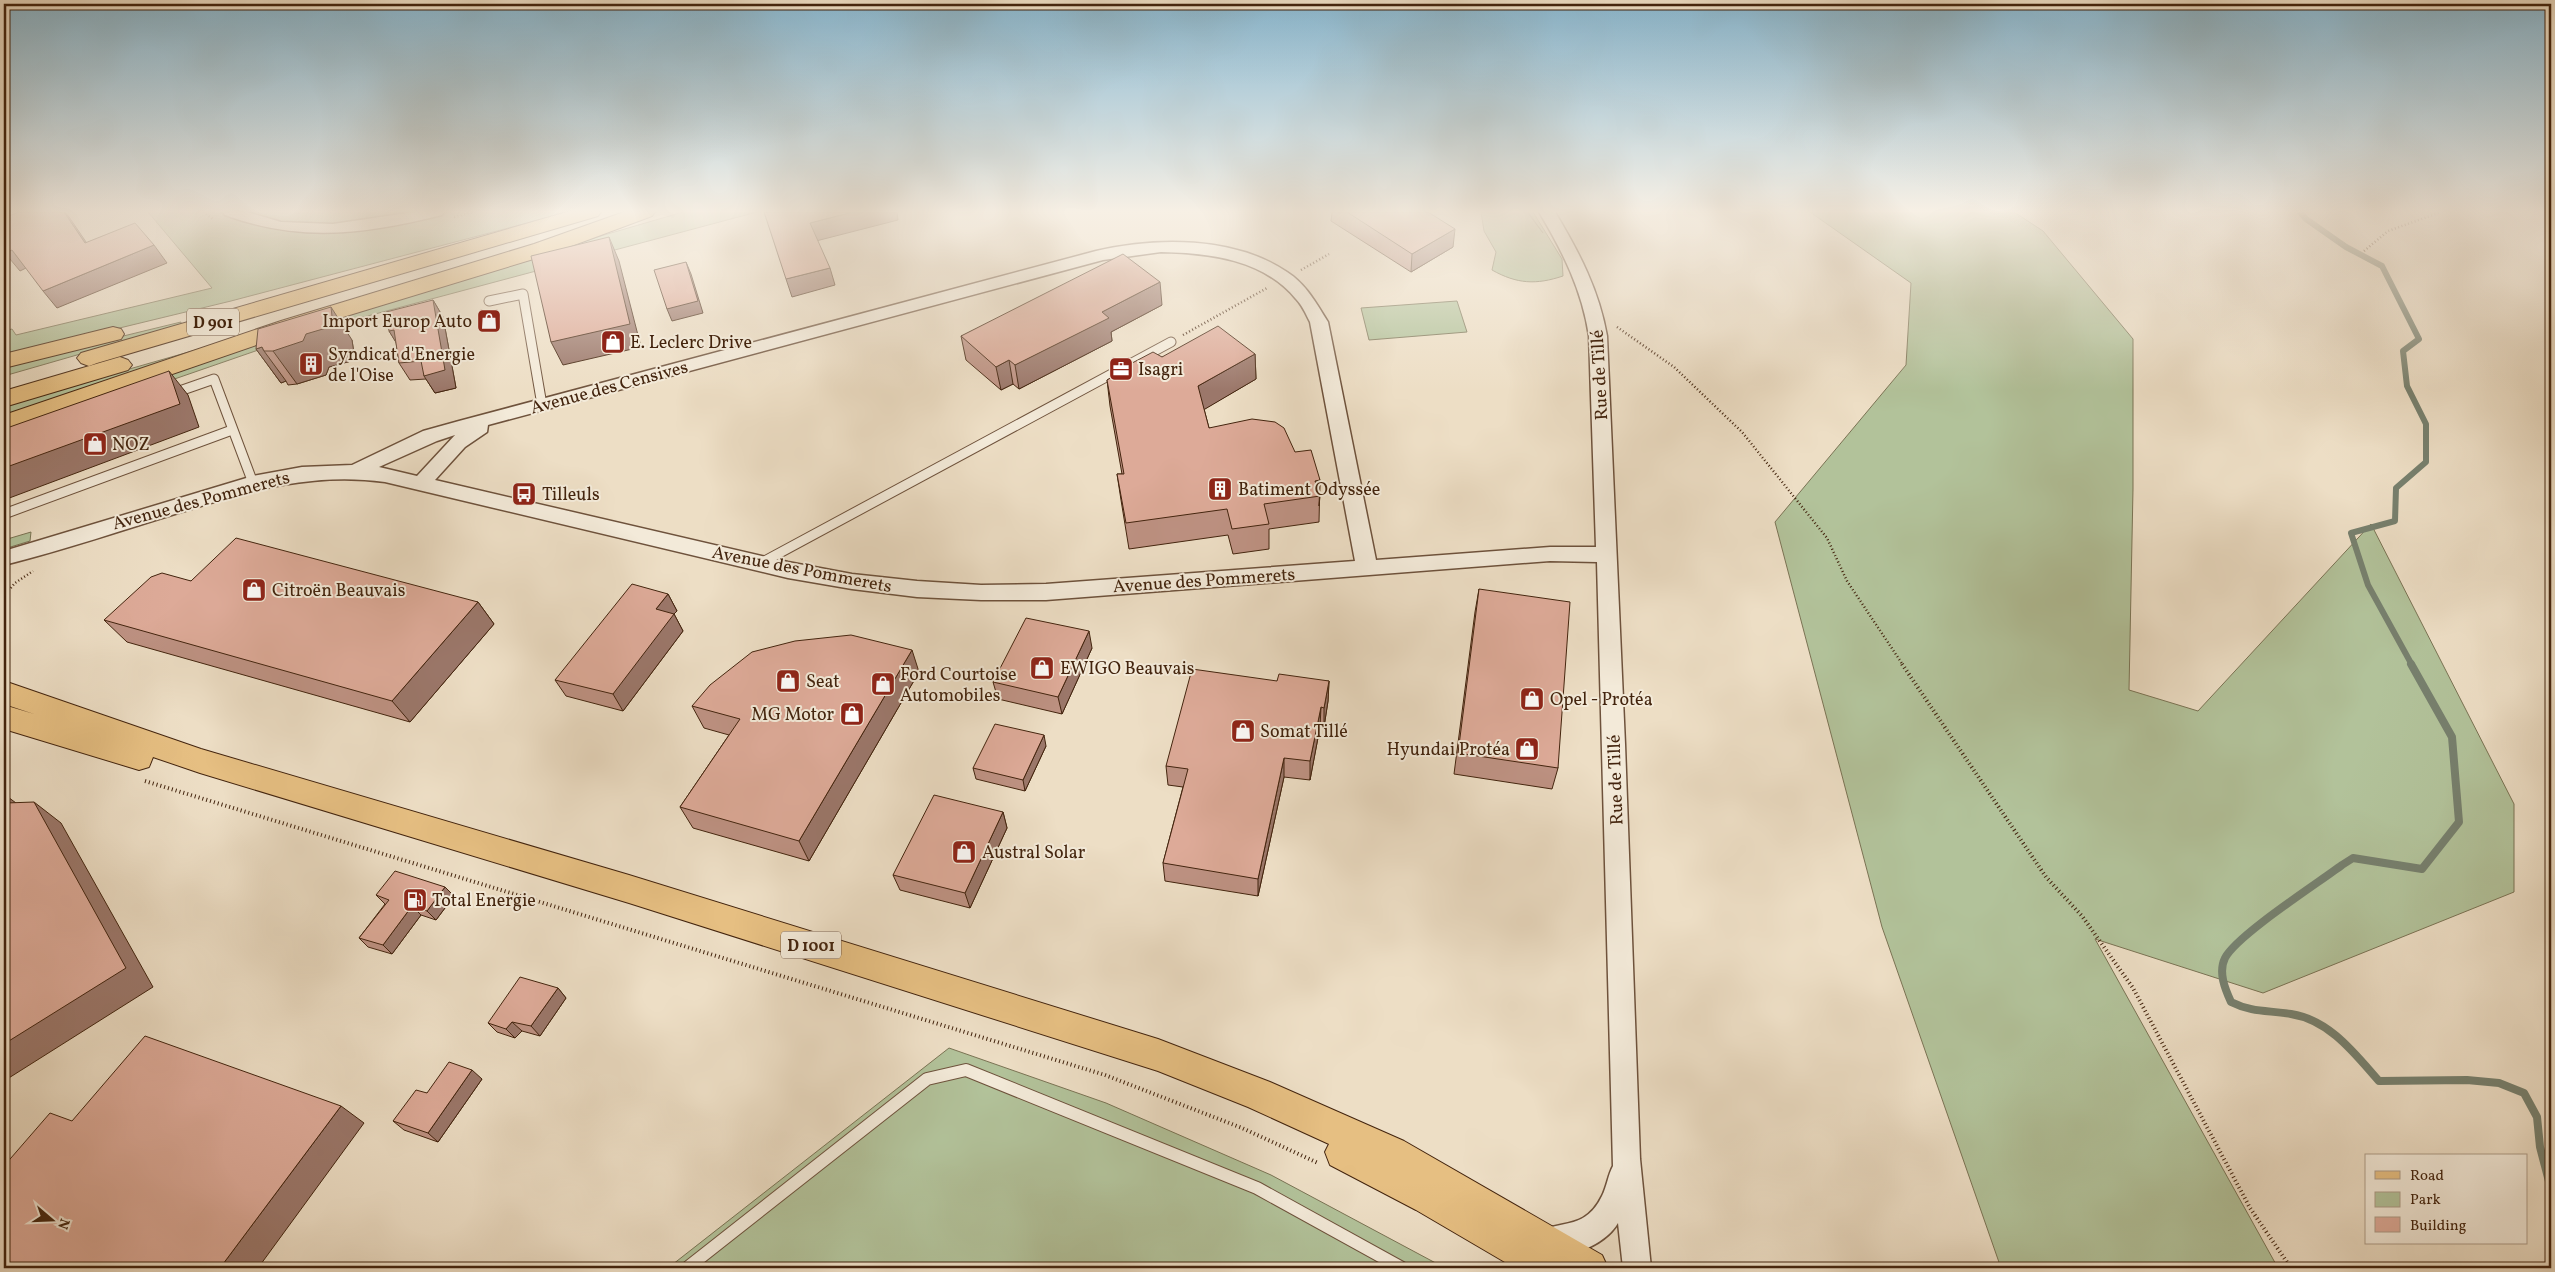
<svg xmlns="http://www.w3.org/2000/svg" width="2555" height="1272" viewBox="0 0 2555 1272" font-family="Vollkorn,serif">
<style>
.green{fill:#b2c29a;stroke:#7a7354}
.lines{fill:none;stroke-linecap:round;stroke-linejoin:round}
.stream-far1{stroke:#77806e;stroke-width:6}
.stream{stroke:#77806e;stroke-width:8}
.service-far1-casing{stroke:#6e523c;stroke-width:11}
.service-casing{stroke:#6e523c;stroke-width:14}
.minor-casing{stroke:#6e523c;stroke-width:3}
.primary-casing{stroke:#43240e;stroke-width:2}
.path-far1{stroke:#43240e;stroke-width:2.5;stroke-dasharray:1 2.5;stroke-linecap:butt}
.path{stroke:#43240e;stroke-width:4;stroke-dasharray:1 3;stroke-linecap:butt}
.service-far1{stroke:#f3ead9;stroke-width:9}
.service{stroke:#f3ead9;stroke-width:12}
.minor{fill:#f3ead9;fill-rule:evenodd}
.primary{fill:#e6bf82;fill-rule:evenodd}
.wall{fill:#be9283;stroke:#43240e}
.shaded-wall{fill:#9b776a;stroke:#43240e}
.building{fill:#ddaa98;stroke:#43240e}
.labels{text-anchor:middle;stroke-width:4;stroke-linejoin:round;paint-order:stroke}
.shield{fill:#f3ead9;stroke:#785f4b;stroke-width:1}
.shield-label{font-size:16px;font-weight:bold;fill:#43240e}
.poi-label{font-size:18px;fill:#43240e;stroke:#f3ead9;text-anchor:start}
.street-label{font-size:18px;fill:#43240e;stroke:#f3ead9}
</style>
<rect width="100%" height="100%" fill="#eddec5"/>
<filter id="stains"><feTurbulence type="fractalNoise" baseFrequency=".004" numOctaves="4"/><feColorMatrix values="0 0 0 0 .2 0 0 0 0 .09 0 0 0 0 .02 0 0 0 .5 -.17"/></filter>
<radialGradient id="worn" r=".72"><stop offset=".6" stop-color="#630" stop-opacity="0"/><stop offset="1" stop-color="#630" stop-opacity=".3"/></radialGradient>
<g class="green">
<polygon points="148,212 569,212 231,301 4,356 4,331 12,329 16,335 212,288"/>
<path d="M683,212h74l-438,117 -315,109v-12c225,-76 450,-148 679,-214z"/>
<path d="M1481,212h46l16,21 -15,-21h5l29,47 1,17c-27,9 -46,8 -71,-6l4,-18 -12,-21z"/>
<polygon points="1810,212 2014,212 2043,231 2133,339 2133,489 2129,690 2198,711 2371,524 2514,804 2514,892 2263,993 2095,939 2278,1268 2001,1268 1882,927 1775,522 1906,365 1911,283"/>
<polygon points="1457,301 1467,332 1369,340 1361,308"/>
<polygon points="181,322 181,325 4,376 4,365"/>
<polygon points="199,349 198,352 4,419 4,405"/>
<polygon points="31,532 30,541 4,549 4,540"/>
<polygon points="949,1048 1106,1103 1271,1175 1445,1268 668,1268"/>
</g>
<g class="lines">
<polyline class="stream-far1" points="2300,212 2306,219 2346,247 2382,266 2419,339 2403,351 2407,386 2426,424 2426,462 2396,488 2395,521 2351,533 2368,585 2412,665"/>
<path class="stream" d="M2411,664l41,73 7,85 -37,47 -69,-11 -11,7c-24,18 -105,70 -117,93 -7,14 0,31 6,44 22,11 37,8 60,12 39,6 64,40 88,67l88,-1 32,3 25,10 13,24 3,30 11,42"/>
<defs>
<g id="service-far1">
<polyline points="489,301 523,294 542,405"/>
<polyline points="171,394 214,379 253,483"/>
<polyline points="4,514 232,430"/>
<polyline points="759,564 1171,342"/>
</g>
<polyline id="service" points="687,1268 927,1079 966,1070 1257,1188 1402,1268"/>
<g id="minor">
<path d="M223,212h24l34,10 52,2 81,-12h30l-2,3c-77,19 -141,28 -217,0z"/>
<path d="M1539,212h16c24,40 44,78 52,124l18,408 15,415 11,109h-28l-5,-45c-14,24 -57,40 -82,29l-4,-10 4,-10c28,-12 50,-3 66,-36 5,-10 6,-21 11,-30l-16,-604 -47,-1 -504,39h-65l-64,-3 -65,-8 -64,-11 -403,-96c-71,-10 -133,8 -200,29 -60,18 -120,39 -181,54v-14l249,-75 49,-9 50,-2 71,-34 36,-10 637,-170c60,-14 138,-15 191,21 19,12 29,31 41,50l48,238 174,-13h46l-7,-211c-7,-46 -26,-84 -50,-124zM1161,252c48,1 102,7 135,47 6,6 10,15 14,23l45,239 -309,23 -65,1 -64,-4 -65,-7 -64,-12 -353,-82 30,-33 22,-15 1,-7 615,-165zM455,435l-38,41 -38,-9 58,-26z"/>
</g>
<g id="primary">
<polygon points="567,212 601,212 598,216 97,363 89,366 81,363 77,358 81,353"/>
<polygon points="624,212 655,212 652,216 550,254 297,331 4,432 4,415 281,321 534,244"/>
<polygon points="113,327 121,329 124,334 121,339 4,368 4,354"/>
<polygon points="120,357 128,360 132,365 128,370 4,407 4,391"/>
<polygon points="4,681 201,749 629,875 1158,1039 1270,1082 1404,1141 1602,1255 1608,1268 1515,1268 1416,1210 1330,1165 1325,1152 1329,1144 1248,1107 1158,1071 629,903 200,773 153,757 149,767 139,770 4,729 4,705 34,714 4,704"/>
</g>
</defs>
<use href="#service-far1" class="service-far1-casing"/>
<use href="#service" class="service-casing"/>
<use href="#minor" class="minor-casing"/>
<use href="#primary" class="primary-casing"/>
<g class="path-far1">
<polyline points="203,212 213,219"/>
<polyline points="454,217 473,212"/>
<polyline points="2364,251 2388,231 2441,212"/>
<polyline points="1301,270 1329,254"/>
<polyline points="1617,327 1674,367 1742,432 1827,538 1847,581 1903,665"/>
<polyline points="1183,335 1267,288"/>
<polyline points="4,596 15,583 33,571"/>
</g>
<g class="path">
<polyline points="1902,664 2046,877 2082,916 2133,988 2250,1208 2291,1268"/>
<polyline points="145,781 1105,1075 1242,1128 1318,1163"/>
</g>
<use href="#service-far1" class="service-far1"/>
<use href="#service" class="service"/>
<use href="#minor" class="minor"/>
<use href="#primary" class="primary"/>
</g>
<g class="wall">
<polygon points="1332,212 1428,212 1453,247 1411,272 1331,221"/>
<polygon points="433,300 443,317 456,388 435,393 426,379 410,380 399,363 396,342 389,331"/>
<polygon points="1162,305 1111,332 1112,341 1019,389 1013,384 1001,390 966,360 961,336"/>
<polygon points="352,340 355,360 329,367 326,375 297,384 288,385 286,381 281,383 256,349"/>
<polygon points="1255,354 1256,379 1204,409 1209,428 1295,452 1320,480 1319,522 1269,529 1269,549 1233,554 1228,535 1129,549 1121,500 1117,474 1122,474 1110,406 1107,380 1117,375 1117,371 1162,357"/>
<polygon points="191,581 478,602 494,624 410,722 127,642 104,620"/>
<polygon points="1479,589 1558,768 1552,789 1454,774 1475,612"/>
<polygon points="668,594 677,611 674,614 683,631 623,711 566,696 555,680"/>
<polygon points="1092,648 1062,714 998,699 993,682"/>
<polygon points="919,672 809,861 693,828 680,807 729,735 704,728 692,706"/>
<polygon points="1277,681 1329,681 1328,701 1324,727 1320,727 1310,780 1284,777 1258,896 1165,881 1163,863 1183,787 1168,785 1166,766"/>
<polygon points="1046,746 1025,791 976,779 973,768"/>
<polygon points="1003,812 1007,828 970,908 900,890 893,875"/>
<polygon points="376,895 454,896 436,920 421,915 392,954 368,947 359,938 385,904"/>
<polygon points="558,988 566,998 540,1036 522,1031 515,1038 497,1032 488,1023"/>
<polygon points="482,1079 438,1142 404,1130 393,1121 427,1093"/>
</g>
<g class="shaded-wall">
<polygon points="64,212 65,212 69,217 99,261 85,243"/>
<polygon points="853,212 897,212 898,220 816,241 810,223"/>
<polygon points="1455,229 1453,247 1411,272 1412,254"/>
<polygon points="609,237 619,261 641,347 563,365 551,342"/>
<polygon points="154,245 167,263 57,308 43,291"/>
<polygon points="12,250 26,268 20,271 5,253"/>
<polygon points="686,262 691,274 703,313 672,321 667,309"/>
<polygon points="830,268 835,285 792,297 786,279"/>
<polygon points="1160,282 1162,305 1111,332 1112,341 1019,389 1015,365 1102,312"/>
<polygon points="433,300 443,317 456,388 435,393 424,376"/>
<polygon points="331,307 352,340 355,360 329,367 326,375 297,384 273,351"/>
<polygon points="394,330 400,349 389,331"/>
<polygon points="262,347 264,351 286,381 281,383 256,349"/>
<polygon points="1255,354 1256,379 1200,412 1198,386"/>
<polygon points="1009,360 1013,384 1001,390 996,367"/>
<polygon points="169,371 188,395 199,427 4,500 4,468"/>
<polygon points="1320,480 1319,506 1320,496 1315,481"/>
<polygon points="668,594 677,611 674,614 683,631 623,711 613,694 656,609"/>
<polygon points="478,602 494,624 410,722 392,701"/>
<polygon points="1089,631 1092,648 1062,714 1058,697"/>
<polygon points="912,650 919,672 809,861 799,841"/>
<polygon points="1329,681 1328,701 1324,727 1324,708"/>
<polygon points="1321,707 1320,727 1310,780 1310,761"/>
<polygon points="1044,735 1046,746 1025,791 1023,780"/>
<polygon points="1284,758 1284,777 1258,896 1258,879"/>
<polygon points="4,794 28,812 6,803 4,797"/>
<polygon points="34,802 61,823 153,987 4,1081 4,1044"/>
<polygon points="1003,812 1007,828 970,908 965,893"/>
<polygon points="445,887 454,896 436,920 427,911"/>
<polygon points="412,906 421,915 392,954 383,945"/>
<polygon points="558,988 566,998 540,1036 531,1026"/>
<polygon points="512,1022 522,1031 515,1038 506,1029"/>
<polygon points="472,1070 482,1079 438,1142 428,1133"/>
<polygon points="341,1106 364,1123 258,1268 220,1268"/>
</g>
<g class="building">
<polygon points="19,212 64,212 85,243 135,223 154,245 43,291 12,250 5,253 4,251 4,218"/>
<polygon points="764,212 853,212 810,223 830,268 786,279"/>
<polygon points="1347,212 1428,212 1455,229 1412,254"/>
<polygon points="609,237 630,324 551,342 531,256"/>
<polygon points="1123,254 1160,282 1102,312 1109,318 1015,365 1009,360 996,367 961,336"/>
<polygon points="686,262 698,301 667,309 654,270"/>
<polygon points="433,300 445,370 424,376 421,361 399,363 394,330 389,331 386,312"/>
<polygon points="331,307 333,326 306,334 303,341 273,351 264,351 262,347 256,349 258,329"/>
<polygon points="1218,326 1255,354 1198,386 1209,428 1252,419 1275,422 1284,428 1295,452 1311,450 1320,480 1315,481 1320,496 1264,504 1269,524 1232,529 1227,509 1126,523 1117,474 1124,474 1107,380 1119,373 1117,371 1153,352 1162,357"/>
<polygon points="169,371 180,404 4,468 4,429"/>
<polygon points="236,538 478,602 392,701 104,620 151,577 162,573 191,581"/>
<polygon points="632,584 668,594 656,609 674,614 613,694 555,680"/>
<polygon points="1479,589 1570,602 1558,768 1458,753"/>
<polygon points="1026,618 1089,631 1058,697 993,682"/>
<polygon points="851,635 912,650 799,841 680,807 740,719 692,706 710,685 752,652 795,641"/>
<polygon points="1192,669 1277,681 1279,674 1329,681 1324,708 1321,707 1310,761 1284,758 1258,879 1163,863 1188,769 1166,766"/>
<polygon points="995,724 1044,735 1023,780 973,768"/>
<polygon points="934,795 1003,812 965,893 893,875"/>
<polygon points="4,797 6,803 34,802 126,968 4,1044"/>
<polygon points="395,871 445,887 427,911 412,906 383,945 359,938 389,900 376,895"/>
<polygon points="520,977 558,988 531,1026 512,1022 506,1029 488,1023"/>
<polygon points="145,1036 341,1106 220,1268 4,1268 4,1166 50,1113 72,1121"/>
<polygon points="449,1062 472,1070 428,1133 393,1121 416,1090 427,1093"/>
</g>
<linearGradient id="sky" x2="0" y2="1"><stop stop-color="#89b8d1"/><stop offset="0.54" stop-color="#f7f0e5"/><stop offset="1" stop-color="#f7f0e5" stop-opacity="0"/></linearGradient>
<rect width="2555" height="391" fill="url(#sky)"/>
<defs>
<symbol id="shop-square" viewBox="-11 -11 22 22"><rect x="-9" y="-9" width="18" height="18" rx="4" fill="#8f2418" stroke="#f3ead9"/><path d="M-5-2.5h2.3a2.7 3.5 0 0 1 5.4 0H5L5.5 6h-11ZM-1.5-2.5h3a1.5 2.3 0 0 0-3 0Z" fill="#fff"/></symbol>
<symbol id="building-square" viewBox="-11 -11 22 22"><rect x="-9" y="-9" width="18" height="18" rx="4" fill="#8f2418" stroke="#f3ead9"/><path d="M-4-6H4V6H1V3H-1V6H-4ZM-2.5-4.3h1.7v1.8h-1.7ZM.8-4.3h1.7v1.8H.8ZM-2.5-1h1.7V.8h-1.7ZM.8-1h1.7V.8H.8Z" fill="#fff"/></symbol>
<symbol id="office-square" viewBox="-11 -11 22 22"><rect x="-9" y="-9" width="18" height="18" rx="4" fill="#8f2418" stroke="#f3ead9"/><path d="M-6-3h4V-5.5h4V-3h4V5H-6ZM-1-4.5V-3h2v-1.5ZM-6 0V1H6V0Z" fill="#fff"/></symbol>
<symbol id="bus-square" viewBox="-11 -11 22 22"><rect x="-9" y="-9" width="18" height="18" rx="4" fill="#8f2418" stroke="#f3ead9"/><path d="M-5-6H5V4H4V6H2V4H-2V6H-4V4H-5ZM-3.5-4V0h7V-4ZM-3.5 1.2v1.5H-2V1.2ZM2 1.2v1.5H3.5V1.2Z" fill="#fff"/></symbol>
<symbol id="fuel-square" viewBox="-11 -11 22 22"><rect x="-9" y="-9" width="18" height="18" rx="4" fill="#8f2418" stroke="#f3ead9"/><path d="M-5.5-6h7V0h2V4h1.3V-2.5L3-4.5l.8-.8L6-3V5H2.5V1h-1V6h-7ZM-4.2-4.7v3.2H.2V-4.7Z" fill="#fff"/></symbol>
</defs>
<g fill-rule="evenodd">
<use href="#shop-square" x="475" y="307" width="28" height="28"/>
<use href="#shop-square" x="599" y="328" width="28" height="28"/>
<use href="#building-square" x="297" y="350" width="28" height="28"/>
<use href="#office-square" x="1107" y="355" width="28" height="28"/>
<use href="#shop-square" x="81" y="430" width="28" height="28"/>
<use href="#building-square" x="1206" y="475" width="28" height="28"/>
<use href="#bus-square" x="510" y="480" width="28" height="28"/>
<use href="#shop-square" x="240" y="576" width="28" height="28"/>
<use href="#shop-square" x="1028" y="654" width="28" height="28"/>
<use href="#shop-square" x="774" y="667" width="28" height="28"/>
<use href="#shop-square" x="869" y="670" width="28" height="28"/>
<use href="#shop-square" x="1518" y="685" width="28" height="28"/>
<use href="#shop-square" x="838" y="700" width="28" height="28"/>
<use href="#shop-square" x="1229" y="717" width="28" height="28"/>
<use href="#shop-square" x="1513" y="735" width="28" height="28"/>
<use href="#shop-square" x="950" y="838" width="28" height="28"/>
<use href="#fuel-square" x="401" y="886" width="28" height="28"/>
</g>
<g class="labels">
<g class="shield">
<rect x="187" y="308.5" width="52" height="27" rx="4"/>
<rect x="781" y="931.5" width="60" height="27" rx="4"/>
</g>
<g class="shield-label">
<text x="213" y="328">D 901</text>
<text x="811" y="951">D 1001</text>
</g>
<g class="poi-label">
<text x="472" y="327" text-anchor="end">Import Europ Auto</text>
<text x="630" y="348">E. Leclerc Drive</text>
<text x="328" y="360">Syndicat d'Energie<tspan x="328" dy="21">de l'Oise</tspan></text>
<text x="1138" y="375">Isagri</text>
<text x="112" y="450">NOZ</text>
<text x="1238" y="495">Batiment Odyssée</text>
<text x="542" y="500">Tilleuls</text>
<text x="272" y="596">Citroën Beauvais</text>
<text x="1060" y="674">EWIGO Beauvais</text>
<text x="900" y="680">Ford Courtoise<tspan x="900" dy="21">Automobiles</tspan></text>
<text x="806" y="687">Seat</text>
<text x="1550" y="705">Opel - Protéa</text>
<text x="834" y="720" text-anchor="end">MG Motor</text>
<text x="1260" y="737">Somat Tillé</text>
<text x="1510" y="755" text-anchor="end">Hyundai Protéa</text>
<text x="982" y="858">Austral Solar</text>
<text x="432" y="906">Total Energie</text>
</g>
<g class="street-label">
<text transform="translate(1599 375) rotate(-93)" y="6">Rue de Tillé</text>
<text transform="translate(609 387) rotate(-15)" y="6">Avenue des Censives</text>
<text transform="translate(201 500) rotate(-15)" y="6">Avenue des Pommerets</text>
<text transform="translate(802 569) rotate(11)" y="6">Avenue des Pommerets</text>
<text transform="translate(1204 580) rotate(-4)" y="6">Avenue des Pommerets</text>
<text transform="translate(1615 780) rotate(-92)" y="6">Rue de Tillé</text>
</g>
</g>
<rect width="2555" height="1272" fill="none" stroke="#eddec5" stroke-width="20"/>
<rect x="5" y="5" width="2545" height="1262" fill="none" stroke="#43240e" stroke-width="2.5"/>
<rect x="10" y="10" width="2535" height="1252" fill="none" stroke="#43240e"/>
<rect x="2365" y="1154" width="162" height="90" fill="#f3ead9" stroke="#ad9b88"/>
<rect x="2375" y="1171" width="25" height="8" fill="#e6bf82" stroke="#ad9b88"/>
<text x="2410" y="1180" font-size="15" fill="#43240e">Road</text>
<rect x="2375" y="1192" width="25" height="15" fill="#b2c29a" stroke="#ad9b88"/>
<text x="2410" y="1204" font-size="15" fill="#43240e">Park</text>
<rect x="2375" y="1217" width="25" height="15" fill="#ddaa98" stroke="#ad9b88"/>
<text x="2410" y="1230" font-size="15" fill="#43240e">Building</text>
<g transform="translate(52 1220) rotate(109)" stroke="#f3ead9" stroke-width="4" paint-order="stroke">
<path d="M0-4L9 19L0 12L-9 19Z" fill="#43240e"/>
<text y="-8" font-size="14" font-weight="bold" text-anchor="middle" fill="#43240e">N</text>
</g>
<rect width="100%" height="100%" filter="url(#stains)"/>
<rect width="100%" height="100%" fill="url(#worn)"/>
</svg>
